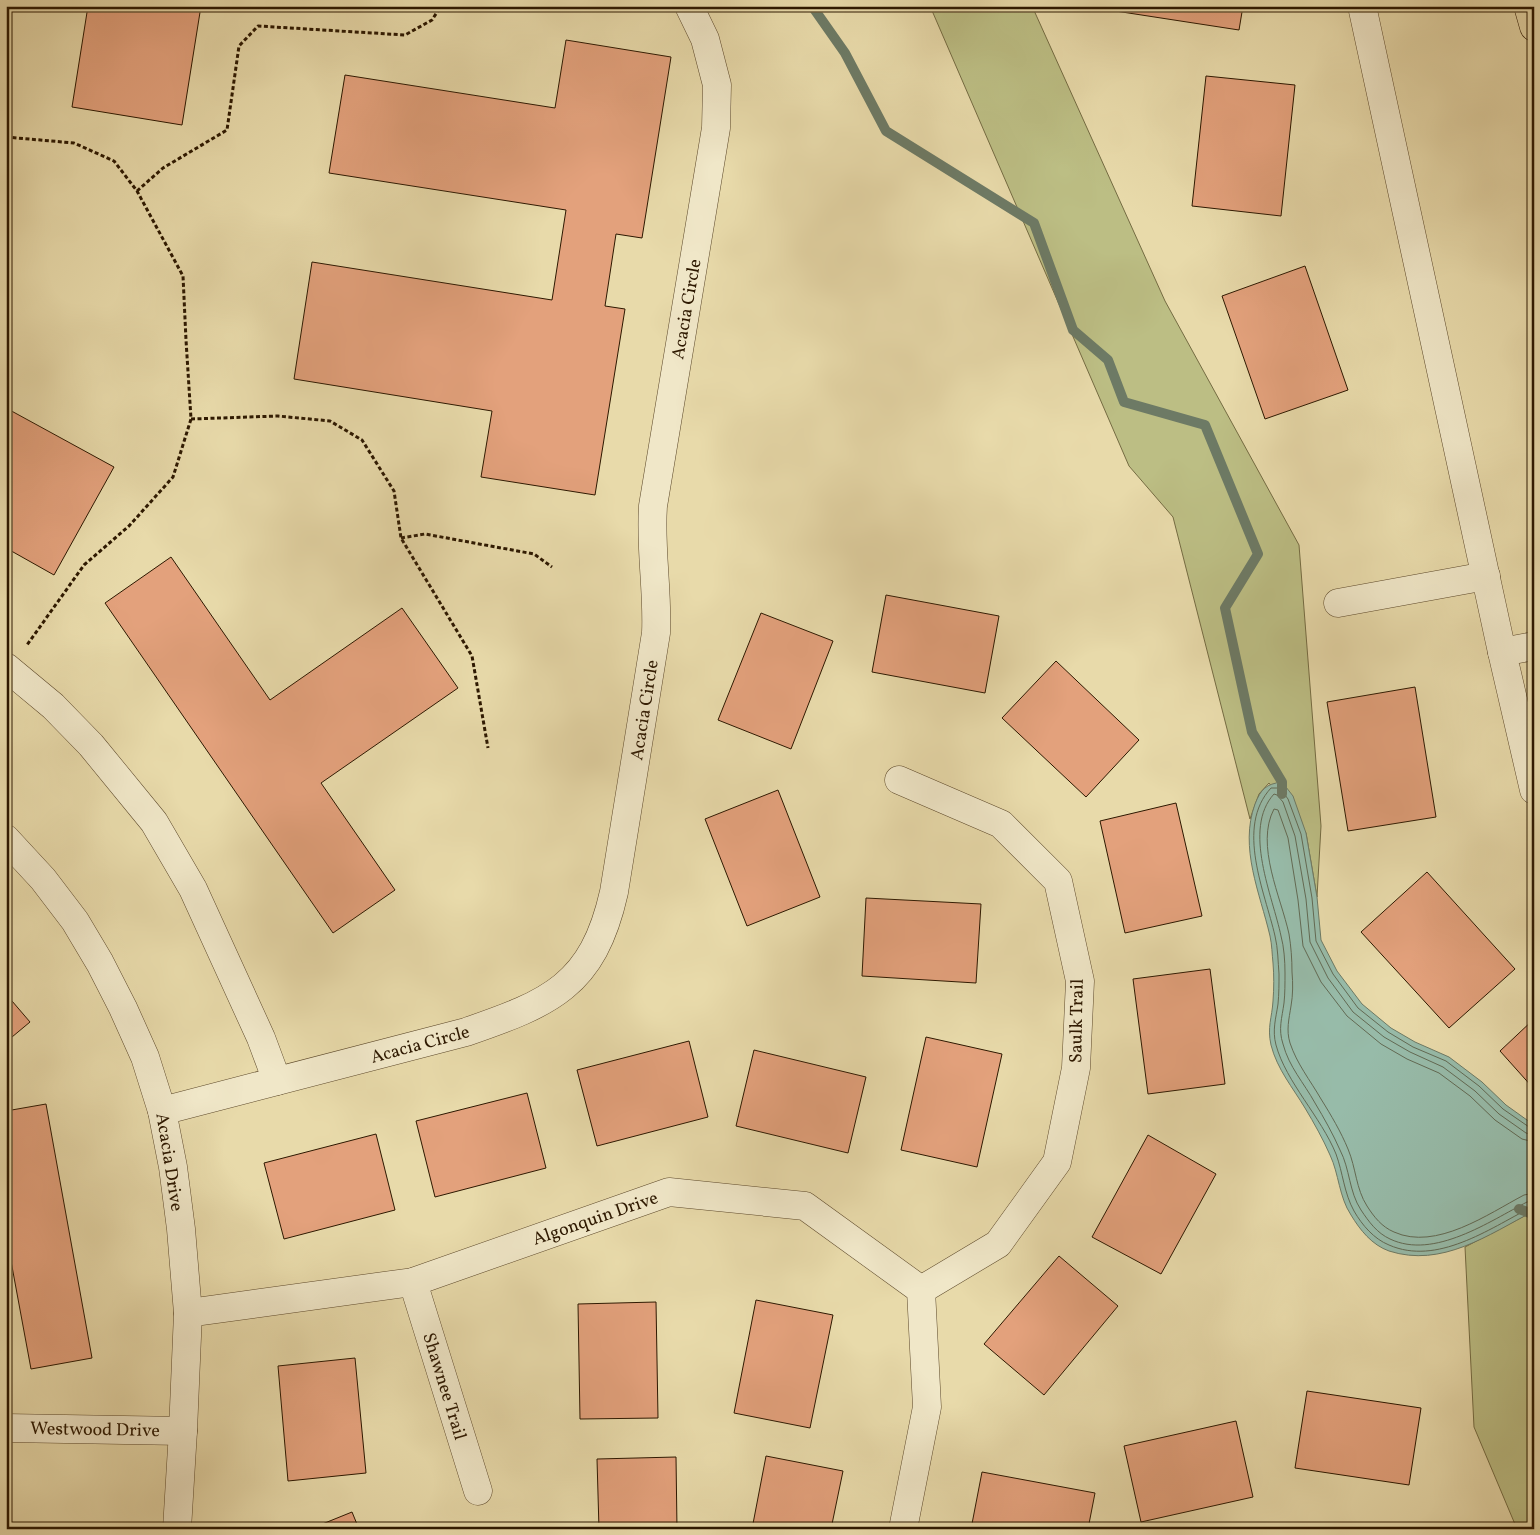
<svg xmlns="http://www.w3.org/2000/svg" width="1540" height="1535" viewBox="0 0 1540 1535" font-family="Vollkorn,serif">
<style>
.green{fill:#bcbe84;stroke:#746b42}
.water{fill:#97bba9;stroke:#6d7a65}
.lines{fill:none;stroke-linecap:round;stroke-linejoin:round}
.shore{stroke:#626a54;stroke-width:1}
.stream{stroke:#6d7a65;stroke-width:10}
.building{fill:#e3a17c;stroke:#2d1800}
.minor-casing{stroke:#5c482a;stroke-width:29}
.major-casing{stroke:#2d1800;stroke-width:29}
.path{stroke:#2d1800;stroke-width:3;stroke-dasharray:4 2.5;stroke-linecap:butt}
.minor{stroke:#f0e7c8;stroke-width:28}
.major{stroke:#e8daaa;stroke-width:28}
.labels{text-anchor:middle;stroke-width:4.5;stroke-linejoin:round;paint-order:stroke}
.street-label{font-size:18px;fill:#2d1800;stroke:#f0e7c8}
</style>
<rect width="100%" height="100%" fill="#e8daaa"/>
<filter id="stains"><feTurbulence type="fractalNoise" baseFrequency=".004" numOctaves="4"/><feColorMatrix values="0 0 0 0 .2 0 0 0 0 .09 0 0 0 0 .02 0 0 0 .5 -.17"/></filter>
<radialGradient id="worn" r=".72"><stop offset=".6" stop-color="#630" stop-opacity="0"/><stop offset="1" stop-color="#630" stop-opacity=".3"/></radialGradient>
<g class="green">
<polygon points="930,6 1032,6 1165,301 1299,545 1321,826 1317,897 1306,833 1269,783 1259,794 1250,819 1173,517 1129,466"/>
<polygon points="1534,1211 1534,1529 1517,1529 1474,1427 1465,1247"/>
</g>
<path class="water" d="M1282,782l11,14 13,37 11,64 4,43 16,31 25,33 29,24 24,14 34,15 33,25 24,23 28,20v86c-46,24 -92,57 -145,40 -17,-6 -29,-21 -38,-36 -12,-18 -12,-41 -21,-60 -7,-16 -16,-32 -25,-47 -12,-20 -28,-39 -34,-63 -4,-18 1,-27 2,-44 1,-13 1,-26 0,-38 -1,-9 -1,-18 -3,-27 -10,-43 -31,-88 -15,-132 6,-15 11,-20 27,-22z"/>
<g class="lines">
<g class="shore">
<path d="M1534,1128l-5,-1 -26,-18 -24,-23 -33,-25 -33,-14 -25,-15 -30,-24 -25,-34 -17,-33 -4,-43 -11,-64 -13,-35 -8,-11h-9c-36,39 -6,104 4,148 3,12 3,26 4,38 0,9 0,20 -1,30 -2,14 -6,26 -2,41 10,37 45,72 60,109 7,19 8,39 18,57 8,14 20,28 35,34 48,21 100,-16 141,-37l4,-1"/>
<path d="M1534,1135l-8,-2 -27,-19 -24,-23 -32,-24 -33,-15 -26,-15 -31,-25 -25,-34 -18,-36 -4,-43 -11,-63 -12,-34 -6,-7 -3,-1c-32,35 -1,103 7,142 3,11 4,25 4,37 0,10 0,21 -1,30 -2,15 -6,26 -1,41 6,23 21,39 32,59 9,15 18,31 25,47 10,19 9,42 21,60 8,12 16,23 29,29 44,21 100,-18 137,-37l7,-1"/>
<path d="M1534,1142l-12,-3 -27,-19 -25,-24 -31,-23 -32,-14 -26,-15 -34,-28 -26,-34 -18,-36 -5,-46 -10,-62 -10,-28 -4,-1c-19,36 7,88 15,125 2,12 3,25 3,38 1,11 1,23 -1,34 -2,13 -5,24 -1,37 7,21 20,37 31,56 10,16 20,33 27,50 8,19 8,40 19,57 7,11 15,21 27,26 42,19 94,-18 130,-37l10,-2"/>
</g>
<g class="stream">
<polyline points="812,6 845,53 886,131 1034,223 1073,330 1108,360 1124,402 1205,425 1258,554 1225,608 1252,732 1282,782 1282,794"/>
<polyline points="1519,1209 1530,1213 1534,1217"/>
</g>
</g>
<g class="building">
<polygon points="88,6 201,6 182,125 72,107"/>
<polygon points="1110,6 1243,6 1239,30 1109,10"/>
<polygon points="566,40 671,57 642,238 616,234 605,306 625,309 595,495 481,477 492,411 294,379 312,262 552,300 566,210 329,173 345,75 555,108"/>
<polygon points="1206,76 1295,85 1281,216 1192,206"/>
<polygon points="1305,266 1348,390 1265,419 1222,296"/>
<polygon points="6,408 114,467 54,575 6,548"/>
<polygon points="171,557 270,700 402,608 458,688 321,783 395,890 333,933 105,603"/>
<polygon points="886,595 999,616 985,693 872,672"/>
<polygon points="761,613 833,641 791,749 718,720"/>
<polygon points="1056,661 1139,740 1086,797 1002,718"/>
<polygon points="1415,687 1436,817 1348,831 1327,702"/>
<polygon points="778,790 820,897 747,926 705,819"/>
<polygon points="1176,803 1202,916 1125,933 1100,821"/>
<polygon points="1427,872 1515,969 1449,1028 1361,932"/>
<polygon points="866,898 981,904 976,983 862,976"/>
<polygon points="1210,969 1225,1084 1148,1094 1133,979"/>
<polygon points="6,994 30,1022 6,1042"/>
<polygon points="1534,1019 1534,1089 1500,1051"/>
<polygon points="926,1037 1002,1054 977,1167 901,1150"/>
<polygon points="689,1041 708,1117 597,1146 577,1070"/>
<polygon points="754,1050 866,1077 848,1153 736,1126"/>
<polygon points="527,1093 546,1168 435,1197 416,1121"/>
<polygon points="46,1104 92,1358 31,1369 6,1234 6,1111"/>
<polygon points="376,1134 395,1210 284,1239 264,1163"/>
<polygon points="1148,1135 1216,1174 1161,1274 1092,1237"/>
<polygon points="1059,1256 1118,1306 1044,1395 984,1344"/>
<polygon points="756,1300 833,1315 810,1428 734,1413"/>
<polygon points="656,1302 658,1418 580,1419 578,1304"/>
<polygon points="355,1358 366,1473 288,1481 278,1366"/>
<polygon points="1307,1391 1421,1408 1409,1485 1295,1468"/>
<polygon points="1236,1421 1253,1497 1141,1522 1124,1446"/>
<polygon points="766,1456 843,1471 831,1529 752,1529"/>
<polygon points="676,1457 677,1529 599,1529 597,1459"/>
<polygon points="982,1472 1095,1493 1088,1529 971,1529"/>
<polygon points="352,1512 359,1529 310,1529"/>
</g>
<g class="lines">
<defs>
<g id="minor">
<polyline points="1362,6 1502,652"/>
<polyline points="1338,603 1486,576"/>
<polyline points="1534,646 1502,652 1534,790"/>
<polyline points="6,667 53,706 91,745 154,822 193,889 261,1038 277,1081"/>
<polyline points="899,780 1001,824 1058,881 1080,981 1076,1068 1057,1162 998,1244 921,1290"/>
<polyline points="6,839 43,879 75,921 100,963 123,1008 145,1057 162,1111 173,1167 181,1229 188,1313 183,1431 177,1529"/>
<path d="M162,1111l304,-79c84,-29 127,-46 148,-140l42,-259c2,-42 -6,-84 -3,-127l63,-378 1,-43 -12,-46 -16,-33"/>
<polyline points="413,1282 478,1491"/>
<polyline points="188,1313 413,1282 669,1192 805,1206 921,1290 927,1407 903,1529"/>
<polyline points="6,1428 183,1431"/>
</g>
<polyline id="major" points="1528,6 1534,27"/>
</defs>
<use href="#minor" class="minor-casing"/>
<use href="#major" class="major-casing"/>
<g class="path">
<polyline points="6,137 74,143 114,161 137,191 183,276 186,340 191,419 173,477 129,526 84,565 27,645"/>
<polyline points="137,191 163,168 227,130 239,46 258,26 405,35 432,20 441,6"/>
<polyline points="191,419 278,416 330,421 362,440 394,491 401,538 472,656 488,748"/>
<polyline points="401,538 425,534 534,554 552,567"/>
</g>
<use href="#minor" class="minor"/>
<use href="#major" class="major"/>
</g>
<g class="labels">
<g class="street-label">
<text transform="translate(686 309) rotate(-80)" y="6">Acacia Circle</text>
<text transform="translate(644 710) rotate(-81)" y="6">Acacia Circle</text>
<text transform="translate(1076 1021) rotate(-89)" y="6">Saulk Trail</text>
<text transform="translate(420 1044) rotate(-15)" y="6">Acacia Circle</text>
<text transform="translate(170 1162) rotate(81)" y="6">Acacia Drive</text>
<text transform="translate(595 1218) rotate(-19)" y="6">Algonquin Drive</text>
<text transform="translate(445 1386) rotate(73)" y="6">Shawnee Trail</text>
<text transform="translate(95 1429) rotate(1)" y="6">Westwood Drive</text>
</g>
</g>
<rect width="1540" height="1535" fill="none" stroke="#e8daaa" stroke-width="25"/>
<rect x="8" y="8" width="1525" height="1520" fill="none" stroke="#2d1800" stroke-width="2.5"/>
<rect x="12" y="12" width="1515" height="1510" fill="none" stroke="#2d1800"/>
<rect width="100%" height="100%" filter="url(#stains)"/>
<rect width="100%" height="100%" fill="url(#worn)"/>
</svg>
